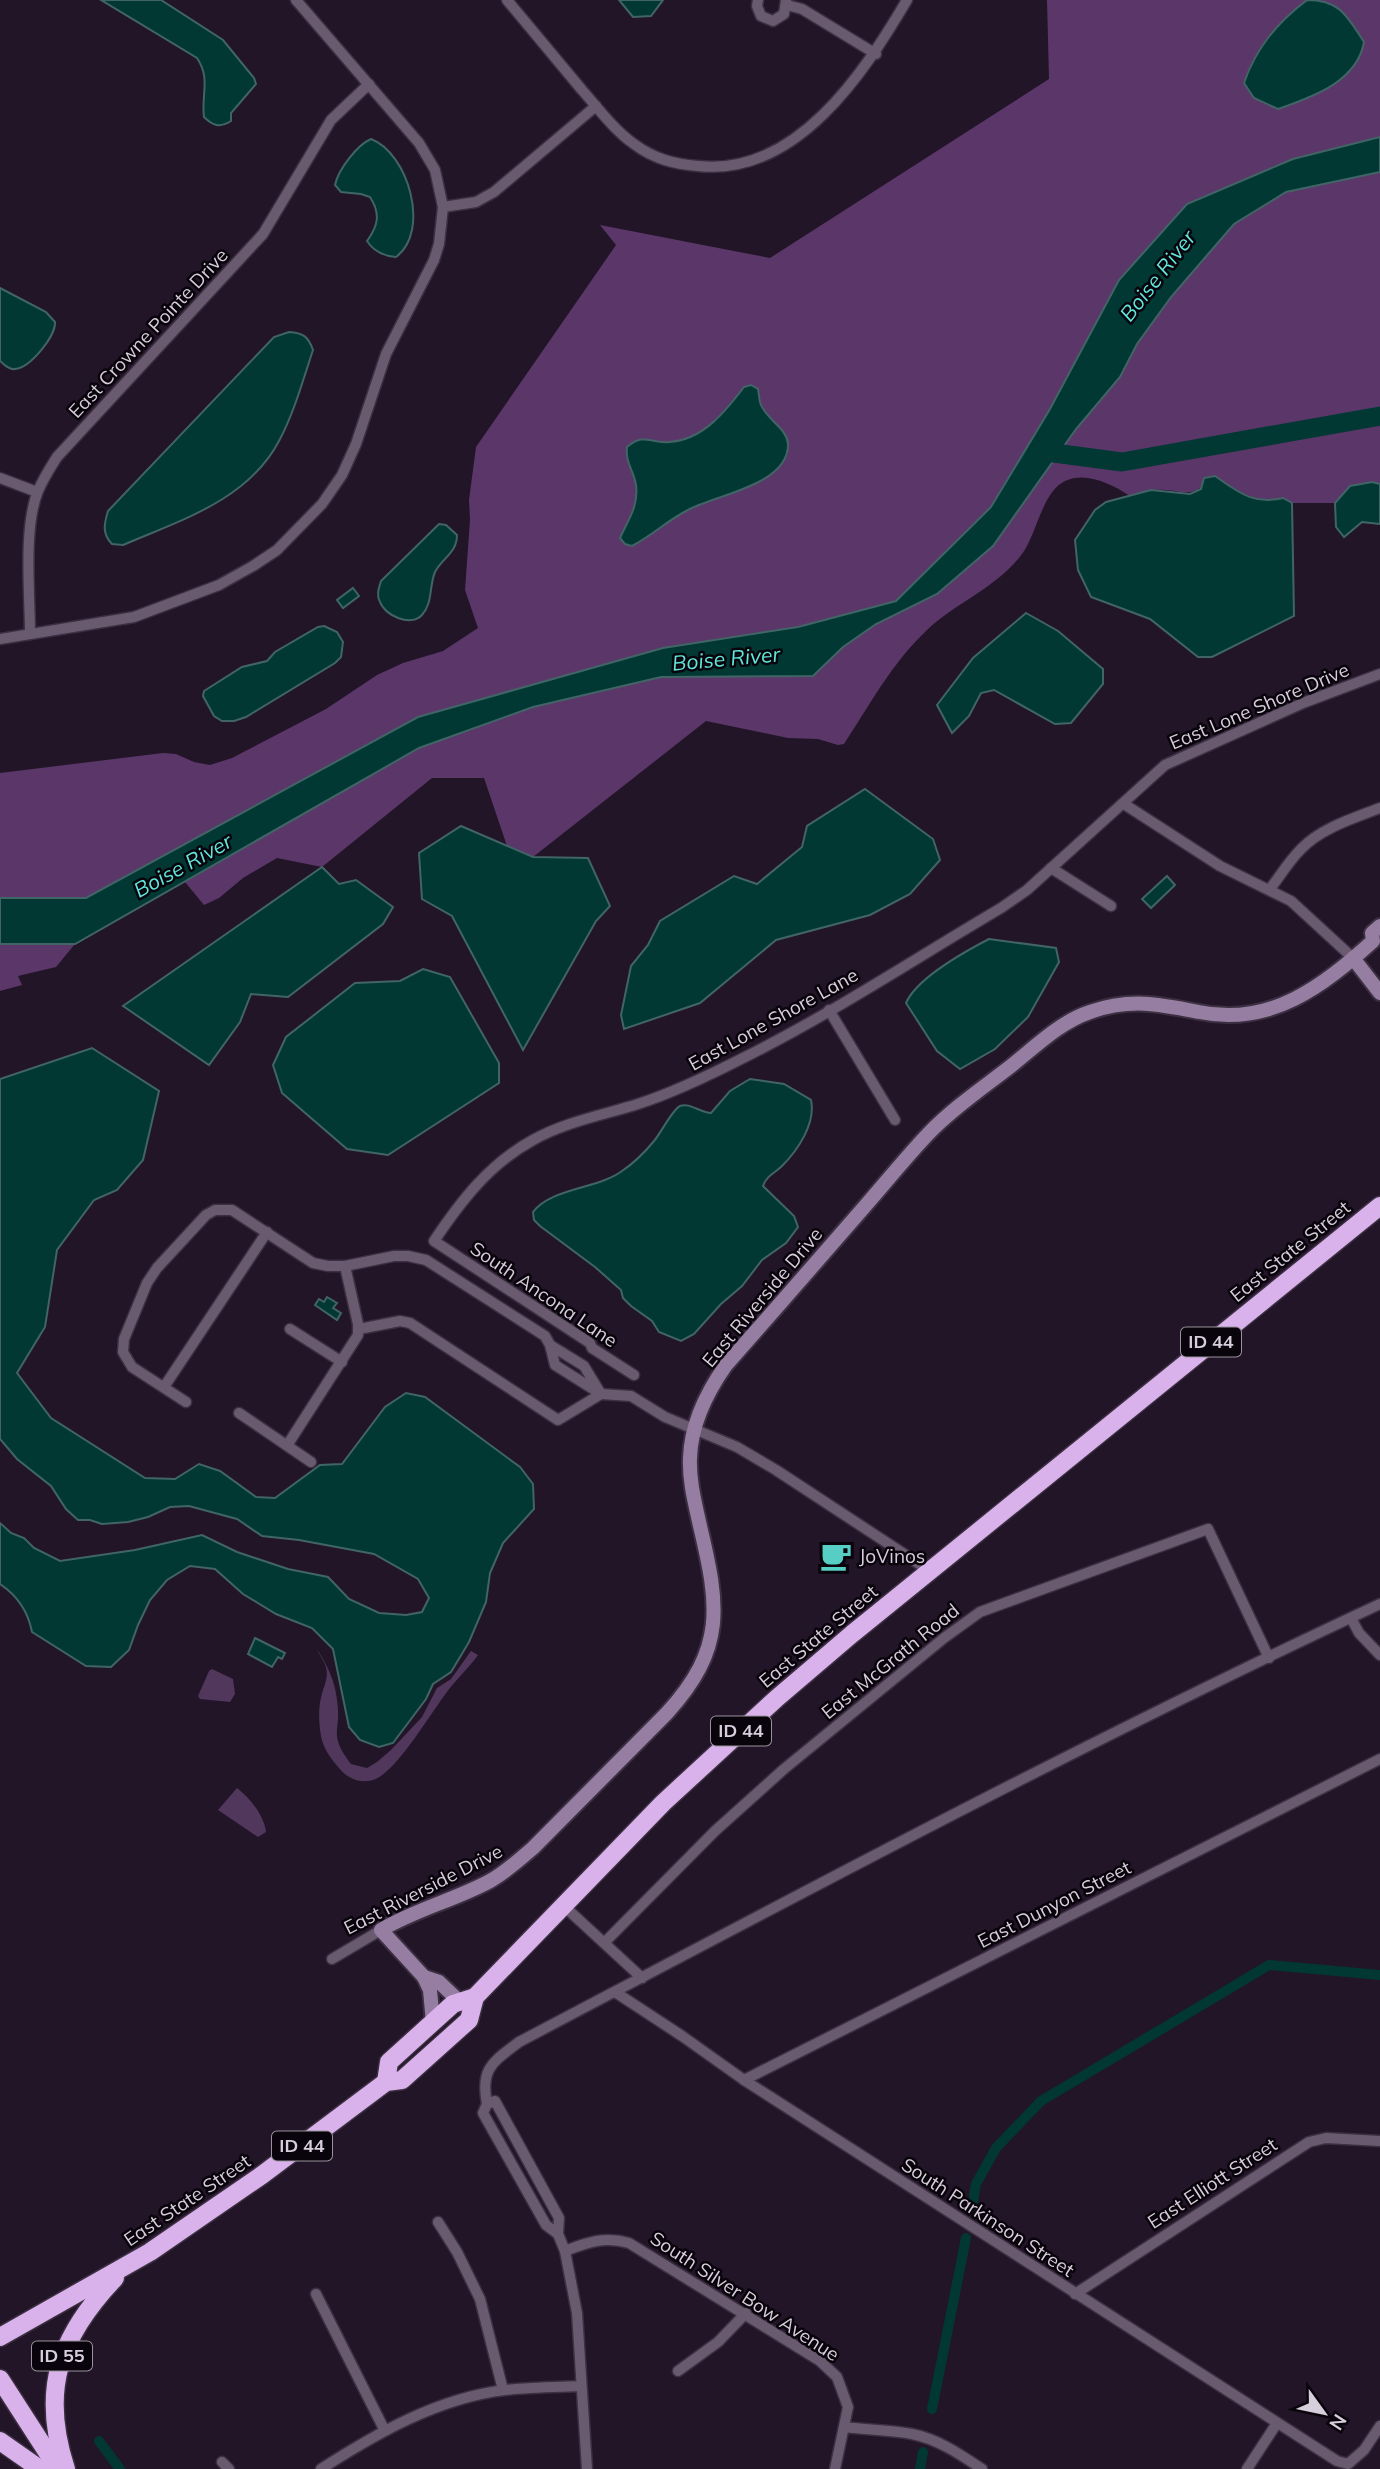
<svg xmlns="http://www.w3.org/2000/svg" width="1380" height="2469" viewBox="0 0 1380 2469" font-family="Mulish,sans-serif">
<style>
.green{fill:#50375b}
.forest{fill:#5a3768}
.water{fill:#013834;stroke:#416566;stroke-width:2}
.lines{fill:none;stroke-linecap:round;stroke-linejoin:round}
.canal{stroke:#013834;stroke-width:10}
.river{stroke:#013834;stroke-width:19}
.street-casing{stroke:#3b2f41;stroke-width:13}
.secondary-casing{stroke:#3b2f41;stroke-width:18}
.highway-casing{stroke:#3b2f41;stroke-width:21}
.street{stroke:#695a70;stroke-width:10}
.secondary{stroke:#967da2;stroke-width:14}
.highway{stroke:#d9b2eb;stroke-width:18}
.labels{text-anchor:middle;stroke-width:5;stroke-linejoin:round;paint-order:stroke}
.shield{fill:#09040b;stroke:#99919d;stroke-width:2}
.shield-label{font-size:18px;font-weight:bold;fill:#d7cedb}
.street-label{font-size:19px;fill:#d7cedb;stroke:#09040b}
.poi-label{font-size:19px;fill:#d7cedb;stroke:#09040b;text-anchor:start}
.water-label{font-size:21px;font-style:italic;fill:#5fe7db;stroke:#09040b}
</style>
<rect width="100%" height="100%" fill="#221528"/>
<g class="green">
<path d="M316,1648c11,16 19,33 21,52 5,33 -10,32 14,64l16,4 10,-6 14,-12 31,-33 15,-29 14,-9 20,-28 7,4c-10,14 -24,26 -34,41 -16,22 -42,65 -63,80 -14,10 -32,5 -42,-8 -8,-9 -16,-20 -18,-32 -2,-11 -3,-27 0,-38 2,-11 8,-19 5,-31 -2,-6 -7,-13 -10,-19z"/>
<polygon points="212,1669 233,1679 235,1694 230,1702 200,1699 198,1696 209,1671"/>
<path d="M237,1788c13,10 27,27 29,44l-8,5 -40,-27z"/>
</g>
<g class="forest">
<polygon points="1047,0 1380,0 1380,137 1293,159 1119,280 1050,409 991,507 896,601 798,627 663,648 418,717 86,898 0,898 0,773 163,753 176,754 194,762 210,765 232,758 326,709 377,675 403,663 443,651 478,628 465,590 470,520 469,500 476,447 616,245 600,225 770,258 1049,79"/>
<path d="M1380,172v312c-22,-5 -32,4 -45,19h-43l-9,-5c-28,6 -46,-7 -68,-22 -29,27 -29,12 -63,14 -7,1 -15,4 -22,6 -18,-12 -44,-25 -65,-15 -23,11 -28,53 -43,73 -25,34 -67,49 -96,77 -34,32 -57,75 -82,113l-6,1 -20,-6 -30,-1 -82,-17 -173,136 -26,-11 -23,-68h-52l-110,89 -45,-9 -34,20 -24,20 -15,7 -19,-23 234,-134 114,-41 128,-30 152,-1 30,-29 33,-23 61,-30 102,-115 65,-86 16,-16 17,-33 34,-47 63,-73 52,-32z"/>
<polygon points="0,944 75,944 56,967 18,976 22,985 0,991"/>
</g>
<g class="water">
<path d="M101,0h60l62,40 31,38 2,6 -25,29v8c-11,7 -18,5 -27,-4 -3,-23 7,-38 -7,-59z"/>
<polygon points="619,0 663,0 651,16 633,17"/>
<path d="M1307,0c33,0 40,16 57,42 -7,40 -52,55 -86,67l-24,-11 -10,-15c12,-35 33,-60 63,-83z"/>
<polygon points="1380,137 1380,172 1286,192 1234,224 1171,297 1137,344 1120,377 1076,429 993,546 937,594 876,624 843,647 813,676 661,677 533,707 419,748 75,944 0,944 0,898 86,898 418,717 663,648 798,627 896,601 991,507 1050,409 1119,280 1187,204 1293,159"/>
<path d="M371,139c37,14 60,92 25,118 -12,-1 -22,-5 -29,-16 11,-15 14,-27 3,-44l-9,-3 -20,-2 -6,-7c3,-15 22,-40 36,-46z"/>
<path d="M0,288l46,24 9,10c1,14 -25,46 -40,47 -6,1 -10,-4 -15,-8z"/>
<path d="M289,332c14,1 19,4 24,18 -10,30 -19,63 -34,91 -31,59 -98,79 -156,104l-11,-1c-10,-10 -8,-20 -4,-33l166,-174z"/>
<path d="M751,385l7,4c1,5 1,12 3,16 6,15 26,23 27,39 1,42 -75,51 -102,67 -19,10 -35,25 -54,35l-7,-2 -5,-6c8,-18 19,-32 16,-53 -2,-14 -11,-23 -9,-38 18,-15 23,-3 42,-5 34,-2 56,-30 75,-55z"/>
<path d="M1215,476c23,16 38,29 68,22l9,5 2,113 -82,41h-14l-48,-38 -59,-22 -13,-27 -3,-30 20,-30 11,-8 45,-12 39,4 11,-5 3,-11z"/>
<polygon points="1372,482 1380,484 1380,524 1362,522 1344,537 1336,527 1335,503 1350,486"/>
<path d="M439,524l7,1 11,10c0,18 -15,23 -22,37 -6,14 -2,31 -13,43 -11,12 -37,1 -42,-13 -4,-7 -1,-14 1,-21z"/>
<polygon points="353,588 359,596 343,608 337,600"/>
<polygon points="1026,613 1058,631 1103,669 1103,684 1071,723 1055,724 994,690 981,693 969,716 952,733 937,705 973,658"/>
<polygon points="324,626 337,632 343,642 341,657 335,663 246,717 234,721 222,721 214,716 203,696 204,691 242,667 267,661 275,652 318,627"/>
<polygon points="865,789 933,839 940,860 910,894 870,915 776,940 700,1003 624,1029 621,1015 631,966 648,945 660,921 734,876 757,884 802,847 807,826"/>
<polygon points="461,826 533,857 588,858 610,906 596,921 523,1050 452,916 422,899 419,853"/>
<polygon points="322,867 339,884 356,880 393,907 383,924 288,997 251,994 240,1022 209,1065 123,1006"/>
<polygon points="1167,876 1175,885 1151,908 1142,899"/>
<path d="M989,939l67,9 3,14 -31,55 -33,32 -35,20 -23,-18 -31,-48c11,-25 58,-51 83,-64z"/>
<polygon points="423,969 450,977 499,1063 499,1083 388,1155 347,1149 282,1093 273,1065 286,1037 355,983 400,981"/>
<path d="M92,1048l67,43 -16,69 -26,30 -23,10 -37,50 -12,77 -28,46 34,45 94,60 30,1 24,-15 21,7 36,26 19,1 45,-33 22,-1 43,-57 21,-14 19,4 95,70 13,17 1,25 -31,34 -13,30 -4,29 -17,40 -18,30 -18,12 -7,15 -33,44 -14,4 -19,-7 -11,-13 -16,-78 -21,-21 -36,-14 -33,-20 -28,-25 -25,-3 -23,14 -17,20 -12,25 -9,25 -18,17 -25,-1 -54,-34c-4,-21 -14,-36 -32,-48v-61l11,10 13,5 10,10 26,13 75,-11 67,-15 35,17 51,17 40,8 21,22 30,14 27,2 16,-3 7,-14 -11,-19 -44,-25 -75,-14 -37,-4 -25,-17 -48,-13 -19,1 -22,10 -20,5 -26,2 -12,-4h-12l-12,-11 -15,-23 -34,-27 -17,-20v-360z"/>
<path d="M750,1079l34,5 27,16c5,23 -13,50 -29,66 -7,7 -15,9 -19,20l31,30 4,11 -12,16 -24,17 -20,26 -21,18 -27,30 -13,7 -22,-9 -7,-11 -21,-15 -8,-8 -2,-8 -26,-23 -55,-41 -6,-6 -1,-8c18,-24 65,-23 89,-41 12,-8 23,-19 32,-30 7,-8 18,-31 26,-35 9,-4 21,7 31,7l19,-22z"/>
<polygon points="327,1297 337,1303 333,1308 341,1313 337,1320 315,1305 319,1299 324,1302"/>
<polygon points="255,1638 285,1653 282,1659 278,1657 272,1667 248,1654"/>
</g>
<g class="lines">
<g class="canal">
<polyline points="972,2208 976,2184 996,2148 1041,2101 1269,1965 1380,1975"/>
<polyline points="932,2409 966,2238"/>
<polyline points="99,2441 120,2469"/>
<polyline points="920,2469 923,2452"/>
</g>
<polyline class="river" points="1039,451 1122,462 1380,416"/>
<defs>
<g id="street">
<path d="M507,0c25,30 50,60 75,90 16,18 32,40 52,54 20,15 40,20 64,22 98,11 166,-93 209,-166"/>
<polyline points="758,0 757,6 761,16 773,21 784,14 786,0"/>
<polyline points="787,5 802,9 876,54"/>
<polyline points="443,207 476,202 494,192 596,106"/>
<polyline points="0,478 37,492"/>
<path d="M30,634c0,-40 -7,-106 8,-143 5,-12 12,-23 19,-34l206,-223 68,-114 38,-36"/>
<polyline points="0,639 134,617 219,585 253,566 277,550 322,504 342,475 356,444 386,354 434,260 439,244 443,207 435,170 419,143 296,0"/>
<polyline points="1124,804 1220,866 1291,901 1353,958"/>
<polyline points="1051,868 1111,906"/>
<path d="M1270,889c10,-13 19,-28 31,-40 20,-21 53,-31 79,-41"/>
<polyline points="829,1010 895,1120"/>
<polyline points="290,1329 342,1362"/>
<polyline points="359,1329 400,1321 410,1323 558,1420 601,1394 631,1396 665,1417 737,1447 776,1470 930,1571"/>
<path d="M634,1375l-42,-27 -2,-5 -156,-102c27,-40 55,-77 99,-101 32,-18 70,-25 105,-36 37,-12 72,-29 107,-47 88,-44 171,-99 256,-149l26,-18 138,-125 138,-62 77,-29"/>
<polyline points="164,1387 267,1232"/>
<polyline points="186,1402 132,1367 123,1352 124,1339 147,1283 157,1268 206,1215 215,1210 232,1210 313,1263 328,1266 345,1266 394,1256 408,1256 426,1260 545,1336 550,1345 555,1365 601,1394 584,1366 550,1345"/>
<polyline points="239,1413 311,1462"/>
<polyline points="288,1444 358,1335 358,1324 345,1266"/>
<polyline points="1351,1618 1359,1633 1380,1655"/>
<polyline points="565,1907 642,1978"/>
<polyline points="604,1943 715,1831 784,1769 944,1638 980,1612 1208,1529 1269,1658"/>
<polyline points="332,1959 381,1930"/>
<polyline points="615,1992 682,2036 744,2080 1337,2461 1348,2464 1364,2450 1380,2426"/>
<polyline points="744,2080 1380,1759"/>
<path d="M487,2104c-7,-36 6,-42 32,-62 285,-150 569,-302 861,-438"/>
<polyline points="438,2222 457,2252 480,2299 503,2390"/>
<polyline points="558,2234 546,2225 483,2113 487,2104 495,2101 559,2218 558,2234 565,2251 577,2313 587,2469"/>
<path d="M565,2251c23,-9 40,-15 64,-8l191,118 17,16 11,30 -13,62"/>
<polyline points="316,2294 384,2429"/>
<polyline points="1075,2294 1309,2142 1326,2138 1380,2141"/>
<polyline points="678,2371 718,2342 746,2313"/>
<path d="M845,2427c22,3 46,3 67,7 26,5 49,21 70,35"/>
<polyline points="222,2462 229,2469"/>
<path d="M321,2469c56,-36 117,-71 184,-79 25,-3 51,-3 76,-4"/>
<polyline points="1247,2469 1277,2423"/>
</g>
<g id="secondary">
<polyline points="1353,958 1380,993"/>
<polyline points="424,1977 439,1982 460,2002"/>
<path d="M433,2023l-3,-33 -6,-13 -43,-47c35,-21 74,-30 109,-49 16,-9 29,-21 43,-33l134,-135c59,-65 52,-107 33,-187 -5,-23 -11,-45 -10,-68 1,-35 17,-66 36,-93 47,-53 94,-107 140,-160 21,-24 41,-49 63,-72 24,-25 55,-46 82,-67 25,-20 49,-44 79,-54 40,-14 69,-8 109,0 72,15 124,-26 174,-71l-1,-8 8,-7"/>
</g>
<g id="highway">
<polyline points="386,2082 389,2062 453,2004 475,1997 663,1803 777,1698 852,1634 1380,1206"/>
<polyline points="0,2337 150,2252 262,2175 386,2082 402,2080 469,2020 475,1997"/>
<polyline points="0,2379 58,2469"/>
<polyline points="0,2441 40,2469"/>
<path d="M66,2469c-26,-79 -7,-132 49,-191"/>
</g>
</defs>
<use href="#street" class="street-casing"/>
<use href="#secondary" class="secondary-casing"/>
<use href="#highway" class="highway-casing"/>
<use href="#street" class="street"/>
<use href="#secondary" class="secondary"/>
<use href="#highway" class="highway"/>
</g>
<defs>
<symbol id="cafe-bare" viewBox="-9 -9 18 18"><path d="M-5.5-4.5H6V0H3Q3 3.5 0 3.5H-2.5Q-5.5 3.5-5.5 0ZM3-3.2v2h1.7v-2ZM-6 4.5H4V6H-6Z" fill="#56cec3" stroke="#09040b" stroke-width="2.5" paint-order="stroke"/></symbol>
</defs>
<g fill-rule="evenodd">
<use href="#cafe-bare" x="814" y="1534" width="44" height="44"/>
</g>
<g class="labels">
<g class="shield">
<rect x="1181" y="1327.5" width="60" height="29" rx="5"/>
<rect x="711" y="1716.5" width="60" height="29" rx="5"/>
<rect x="272" y="2131.5" width="60" height="29" rx="5"/>
<rect x="32" y="2341.5" width="60" height="29" rx="5"/>
</g>
<g class="shield-label">
<text x="1211" y="1348">ID 44</text>
<text x="741" y="1737">ID 44</text>
<text x="302" y="2152">ID 44</text>
<text x="62" y="2362">ID 55</text>
</g>
<g class="street-label">
<text transform="translate(148 333) rotate(-47)" y="7">East Crowne Pointe Drive</text>
<text transform="translate(1259 706) rotate(-23)" y="7">East Lone Shore Drive</text>
<text transform="translate(773 1019) rotate(-29)" y="7">East Lone Shore Lane</text>
<text transform="translate(1290 1251) rotate(-39)" y="7">East State Street</text>
<text transform="translate(544 1294) rotate(34)" y="7">South Ancona Lane</text>
<text transform="translate(762 1297) rotate(-50)" y="7">East Riverside Drive</text>
<text transform="translate(818 1636) rotate(-40)" y="7">East State Street</text>
<text transform="translate(890 1661) rotate(-39)" y="7">East McGrath Road</text>
<text transform="translate(423 1889) rotate(-27)" y="7">East Riverside Drive</text>
<text transform="translate(1054 1904) rotate(-27)" y="7">East Dunyon Street</text>
<text transform="translate(1212 2183) rotate(-33)" y="7">East Elliott Street</text>
<text transform="translate(187 2200) rotate(-34)" y="7">East State Street</text>
<text transform="translate(988 2217) rotate(33)" y="7">South Parkinson Street</text>
<text transform="translate(745 2296) rotate(33)" y="7">South Silver Bow Avenue</text>
</g>
<g class="poi-label">
<text x="859" y="1563">JoVinos</text>
</g>
<g class="water-label">
<text transform="translate(1158 276) rotate(-52)" y="7">Boise River</text>
<text transform="translate(726 659) rotate(-5)" y="7">Boise River</text>
<text transform="translate(183 866) rotate(-29)" y="7">Boise River</text>
</g>
</g>
<g transform="translate(1324 2413) rotate(123)" stroke="#09040b" stroke-width="5" paint-order="stroke">
<path d="M0-5L12 26L0 18L-12 26Z" fill="#d7cedb"/>
<text y="-10" font-size="19" font-weight="bold" text-anchor="middle" fill="#d7cedb">N</text>
</g>
</svg>
